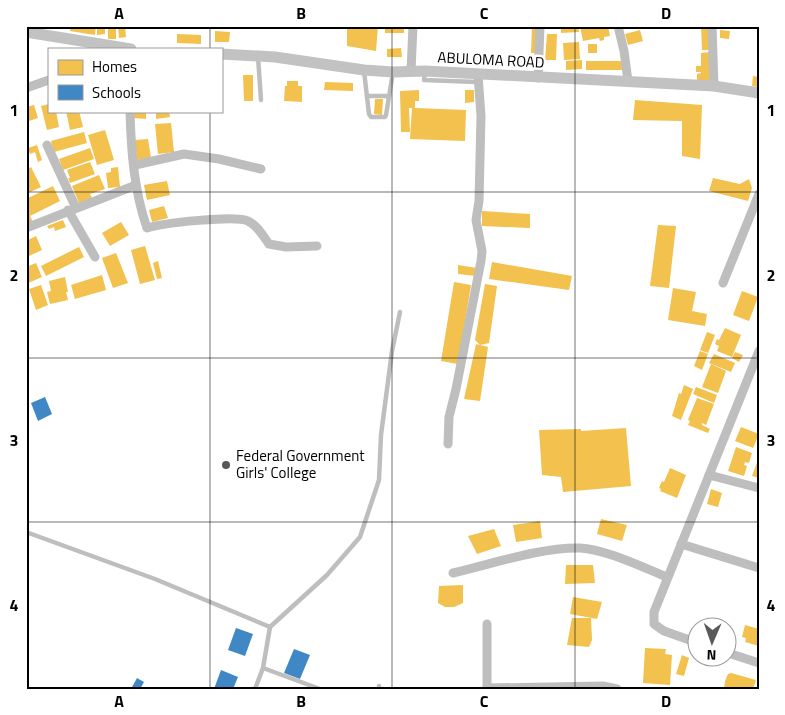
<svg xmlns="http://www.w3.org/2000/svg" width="785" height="715" viewBox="0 0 785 715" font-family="'Titillium Web',sans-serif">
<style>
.homes{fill:#f2c14e}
.schools{fill:#3f88c5}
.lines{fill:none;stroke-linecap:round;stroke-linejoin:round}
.lane{stroke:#bebebe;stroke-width:4.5}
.street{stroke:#bebebe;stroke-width:9}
.secondary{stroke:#c2c2c2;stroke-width:11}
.grid{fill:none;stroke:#000;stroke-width:1;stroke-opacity:0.55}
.poi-dot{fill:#595959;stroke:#fff;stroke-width:2}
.labels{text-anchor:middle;stroke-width:5;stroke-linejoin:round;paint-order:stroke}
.street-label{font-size:15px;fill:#000;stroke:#fff}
.poi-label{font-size:15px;fill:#000;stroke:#fff;text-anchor:start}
.neatline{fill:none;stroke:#000;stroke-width:2}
.grid-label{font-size:16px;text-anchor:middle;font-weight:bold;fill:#000}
</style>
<rect width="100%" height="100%" fill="#fff"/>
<g class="homes">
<polygon points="71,26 96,26 95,35 70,31"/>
<polygon points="97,26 105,26 105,34 97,35"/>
<rect x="108" y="26" width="8" height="13"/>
<polygon points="118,26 125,26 126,37 119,38"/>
<polygon points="347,26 378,26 376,51 347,46"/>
<rect x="385" y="26" width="19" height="7"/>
<polygon points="532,26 538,26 537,53 531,53"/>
<polygon points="561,26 578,26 579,32 561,33"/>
<polygon points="580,26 608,26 610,36 604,37 604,40 600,41 599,38 583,41"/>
<polygon points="701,26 711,26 711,50 702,50"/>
<polygon points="640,30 643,41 628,45 625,34"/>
<polygon points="720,30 730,31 729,39 720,38"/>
<polygon points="215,31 230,32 229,42 215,42"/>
<polygon points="177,34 201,35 201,44 177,43"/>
<polygon points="547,34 557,34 556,60 545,60"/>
<polygon points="579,42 580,59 564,60 563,43"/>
<rect x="588" y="44" width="9" height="9"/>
<polygon points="401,48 402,57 387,57 387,49"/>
<polygon points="711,52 712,83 702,83 702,80 697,80 697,74 701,73 701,72 696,72 696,66 701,66 701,53"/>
<polygon points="582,60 582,69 566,70 566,61"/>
<rect x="586" y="61" width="37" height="9"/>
<polygon points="243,75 253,75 253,101 244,101"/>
<polygon points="753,76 759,77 759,87 752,86"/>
<polygon points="287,81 298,81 298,86 302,86 302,102 284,101 285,86 287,86"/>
<polygon points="325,82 353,83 353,91 324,90"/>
<polygon points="419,90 419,101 415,101 415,108 466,110 465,141 410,139 412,108 409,108 410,132 401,132 400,91"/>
<polygon points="465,90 474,90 474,102 465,103"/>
<polygon points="375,99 383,99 382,115 374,114"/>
<polygon points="635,100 702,105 700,159 682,156 682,121 633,120"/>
<polygon points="49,104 49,111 56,111 59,127 47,130 41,106"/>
<polygon points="34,105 38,118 26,122 26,107"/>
<polygon points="66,111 79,111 83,127 70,130"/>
<polygon points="134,111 146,111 146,119 134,118"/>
<polygon points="156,111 169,111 170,117 156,119"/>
<polygon points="171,123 174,152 158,154 155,124"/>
<polygon points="105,130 114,160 97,165 88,135"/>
<polygon points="84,132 87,143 54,152 51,141"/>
<polygon points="148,139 151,158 137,160 135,140"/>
<polygon points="37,145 42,160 38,162 35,152 30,154 28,148"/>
<polygon points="90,148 94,159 63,170 59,159"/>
<polygon points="90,162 95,174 70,183 68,178 70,178 67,170"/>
<polygon points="31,167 41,187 26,194 26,170"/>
<polygon points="118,167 120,187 108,188 106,173 111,172 111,168"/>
<polygon points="99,175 105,189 90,194 92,198 79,203 72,186"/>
<polygon points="713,178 740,184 749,179 752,188 748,201 709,191"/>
<polygon points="167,181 170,195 147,200 144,185"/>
<polygon points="53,186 60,201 30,216 33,222 29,224 26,219 26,199"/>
<polygon points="164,206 168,218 152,222 149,210"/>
<polygon points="482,211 530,214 530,228 482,226"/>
<polygon points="63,220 66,227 55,231 54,227 49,229 47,226"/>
<polygon points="121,222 129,235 110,246 102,233"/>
<polygon points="658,225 676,226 669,288 650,286"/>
<polygon points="36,236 42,250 29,256 26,250 26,241"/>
<polygon points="145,246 155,280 140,284 131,250"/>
<polygon points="79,247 84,257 46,276 41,266"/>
<polygon points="116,253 128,283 113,288 102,258"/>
<polygon points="158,261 162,278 157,279 153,263"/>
<polygon points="492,262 572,276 569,290 489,279"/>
<polygon points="36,263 42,277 26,284 26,267"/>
<polygon points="458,265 477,268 476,276 458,274"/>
<polygon points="102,275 106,290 75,299 71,285"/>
<polygon points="65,277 68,292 66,292 68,300 50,304 47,292 51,291 49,281"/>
<polygon points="454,282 471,285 458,364 441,361"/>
<polygon points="485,284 497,286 489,343 480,345 475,340"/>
<polygon points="41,285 48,305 36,310 29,289"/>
<polygon points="673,288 696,292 692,311 707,314 705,326 668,320"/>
<polygon points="742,291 758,297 749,321 733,315"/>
<polygon points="725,328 741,335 732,357 717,351 719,346 715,344 717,339 719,340"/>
<polygon points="707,332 715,335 708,353 700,350"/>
<polygon points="476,344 488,347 480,401 464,399"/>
<polygon points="700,351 708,354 702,370 694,366"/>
<polygon points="735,352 743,355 739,362 732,358"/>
<polygon points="714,354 735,363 731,372 709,363"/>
<polygon points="711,364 726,371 718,393 702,387"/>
<polygon points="684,385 693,389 681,420 672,416 679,393 681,394"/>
<polygon points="696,387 717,395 714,403 693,394"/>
<polygon points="697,398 714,404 706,425 702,423 702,425 710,429 708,433 688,425 690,421 688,420"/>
<polygon points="741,427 759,434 753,448 735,441"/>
<polygon points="626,428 631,486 563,492 561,477 542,475 539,430 581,429 581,431"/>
<polygon points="736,447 752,453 749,463 745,462 744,465 747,466 744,476 728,471"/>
<polygon points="759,457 759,478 752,476"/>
<polygon points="670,468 686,475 677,498 660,491 661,489 659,488 662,481 664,482"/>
<polygon points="711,489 722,493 718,507 707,504"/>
<polygon points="601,519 627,525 622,541 597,534"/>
<polygon points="540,521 542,538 516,542 513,525"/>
<polygon points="494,529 501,546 477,554 468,536"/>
<polygon points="566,565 593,565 595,583 565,584"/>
<polygon points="463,585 463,603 454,607 445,607 438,603 439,586"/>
<polygon points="573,597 602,602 597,619 570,614"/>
<polygon points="572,618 591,618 592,640 589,647 567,645"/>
<polygon points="745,625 759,629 759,646 745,642 746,638 742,637"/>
<polygon points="645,648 666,649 665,654 672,655 670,685 643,683"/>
<polygon points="682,655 689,658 684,676 676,674"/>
<polygon points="731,673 756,680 753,689 724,689 725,681 728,674"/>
</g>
<g class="schools">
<polygon points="45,397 52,414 38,421 31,403"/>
<polygon points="236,628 253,634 245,656 228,650"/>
<polygon points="294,649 310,655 300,679 284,673"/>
<polygon points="221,670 238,677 233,689 214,689"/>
<polygon points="137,678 144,682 140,689 131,689"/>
</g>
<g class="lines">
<g class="lane">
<polyline points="258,57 261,100"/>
<polyline points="364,71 369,114 371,117 385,117 386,115 393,72"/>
<polyline points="425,73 424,80 477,82"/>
<polyline points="367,96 389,96"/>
<polyline points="26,532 155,579 270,627 263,668 255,689"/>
<polyline points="270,627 327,575 360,537 379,480 381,435 392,351 400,312"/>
<polyline points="263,668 320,689"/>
<polyline points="379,689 379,686"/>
</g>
<g class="street">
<polyline points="618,26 624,51 628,81"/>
<polyline points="712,26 714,86"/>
<polyline points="411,71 413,26"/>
<polyline points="538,78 540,26"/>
<polyline points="26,88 49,80"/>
<path d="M130,111c1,39 4,80 17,117 15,-5 89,-13 101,-7 10,5 15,15 21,23l17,3 31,-1"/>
<polyline points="47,145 76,208"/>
<polyline points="135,165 184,154 219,159 261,169"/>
<polyline points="68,210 95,257"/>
<polyline points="26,228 136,185"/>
<polyline points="723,283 759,194"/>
<polyline points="448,444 449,417 456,389 481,261 482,251 476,220 479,201 481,116 478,75"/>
<polyline points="709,475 759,488"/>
<polyline points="681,544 759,568"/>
<path d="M453,573c39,-9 88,-26 127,-25 25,1 64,20 87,29"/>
<polyline points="698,643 664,631 654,624 654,612 759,351"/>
<polyline points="728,653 759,663"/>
<polyline points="487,688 603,686 617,689"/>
<polyline points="487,689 487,624"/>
</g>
<g class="secondary">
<polyline points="26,32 131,49"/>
<polyline points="221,54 275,57 364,70 393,72 425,71 714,86 759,93"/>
</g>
</g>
<path class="grid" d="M210,26v23M392,26v663M575,26v663M210,111v578M26,192h733M26,358h733M26,522h733"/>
<circle class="poi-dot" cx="226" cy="465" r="5"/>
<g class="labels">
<g class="street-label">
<text transform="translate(491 60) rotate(3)" y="5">ABULOMA ROAD</text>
</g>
<g class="poi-label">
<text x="236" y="461">Federal Government<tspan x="236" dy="17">Girls' College</tspan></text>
</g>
</g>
<rect width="785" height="715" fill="none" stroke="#ffffff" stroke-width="55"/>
<rect x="48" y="48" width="175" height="65" fill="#ffffff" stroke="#999999"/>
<rect x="58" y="60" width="25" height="15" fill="#f2c14e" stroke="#999999"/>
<text x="92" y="72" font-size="15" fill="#000000">Homes</text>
<rect x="58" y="85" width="25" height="15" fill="#3f88c5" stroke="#999999"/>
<text x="92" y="98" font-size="15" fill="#000000">Schools</text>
<g transform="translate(712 642) rotate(182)"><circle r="24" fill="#ffffff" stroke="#999999"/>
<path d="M0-4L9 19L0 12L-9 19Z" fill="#595959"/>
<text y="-8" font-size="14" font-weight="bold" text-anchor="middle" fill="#000000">N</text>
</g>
<rect x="28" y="28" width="730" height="660" class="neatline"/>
<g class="grid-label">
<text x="119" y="19">A</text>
<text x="301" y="19">B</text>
<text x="484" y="19">C</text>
<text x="666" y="19">D</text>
<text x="14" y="116">1</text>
<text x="771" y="116">1</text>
<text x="14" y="281">2</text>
<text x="771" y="281">2</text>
<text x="14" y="446">3</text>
<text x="771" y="446">3</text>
<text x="14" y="611">4</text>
<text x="771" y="611">4</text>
<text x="119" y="707">A</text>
<text x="301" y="707">B</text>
<text x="484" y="707">C</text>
<text x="666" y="707">D</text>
</g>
</svg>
